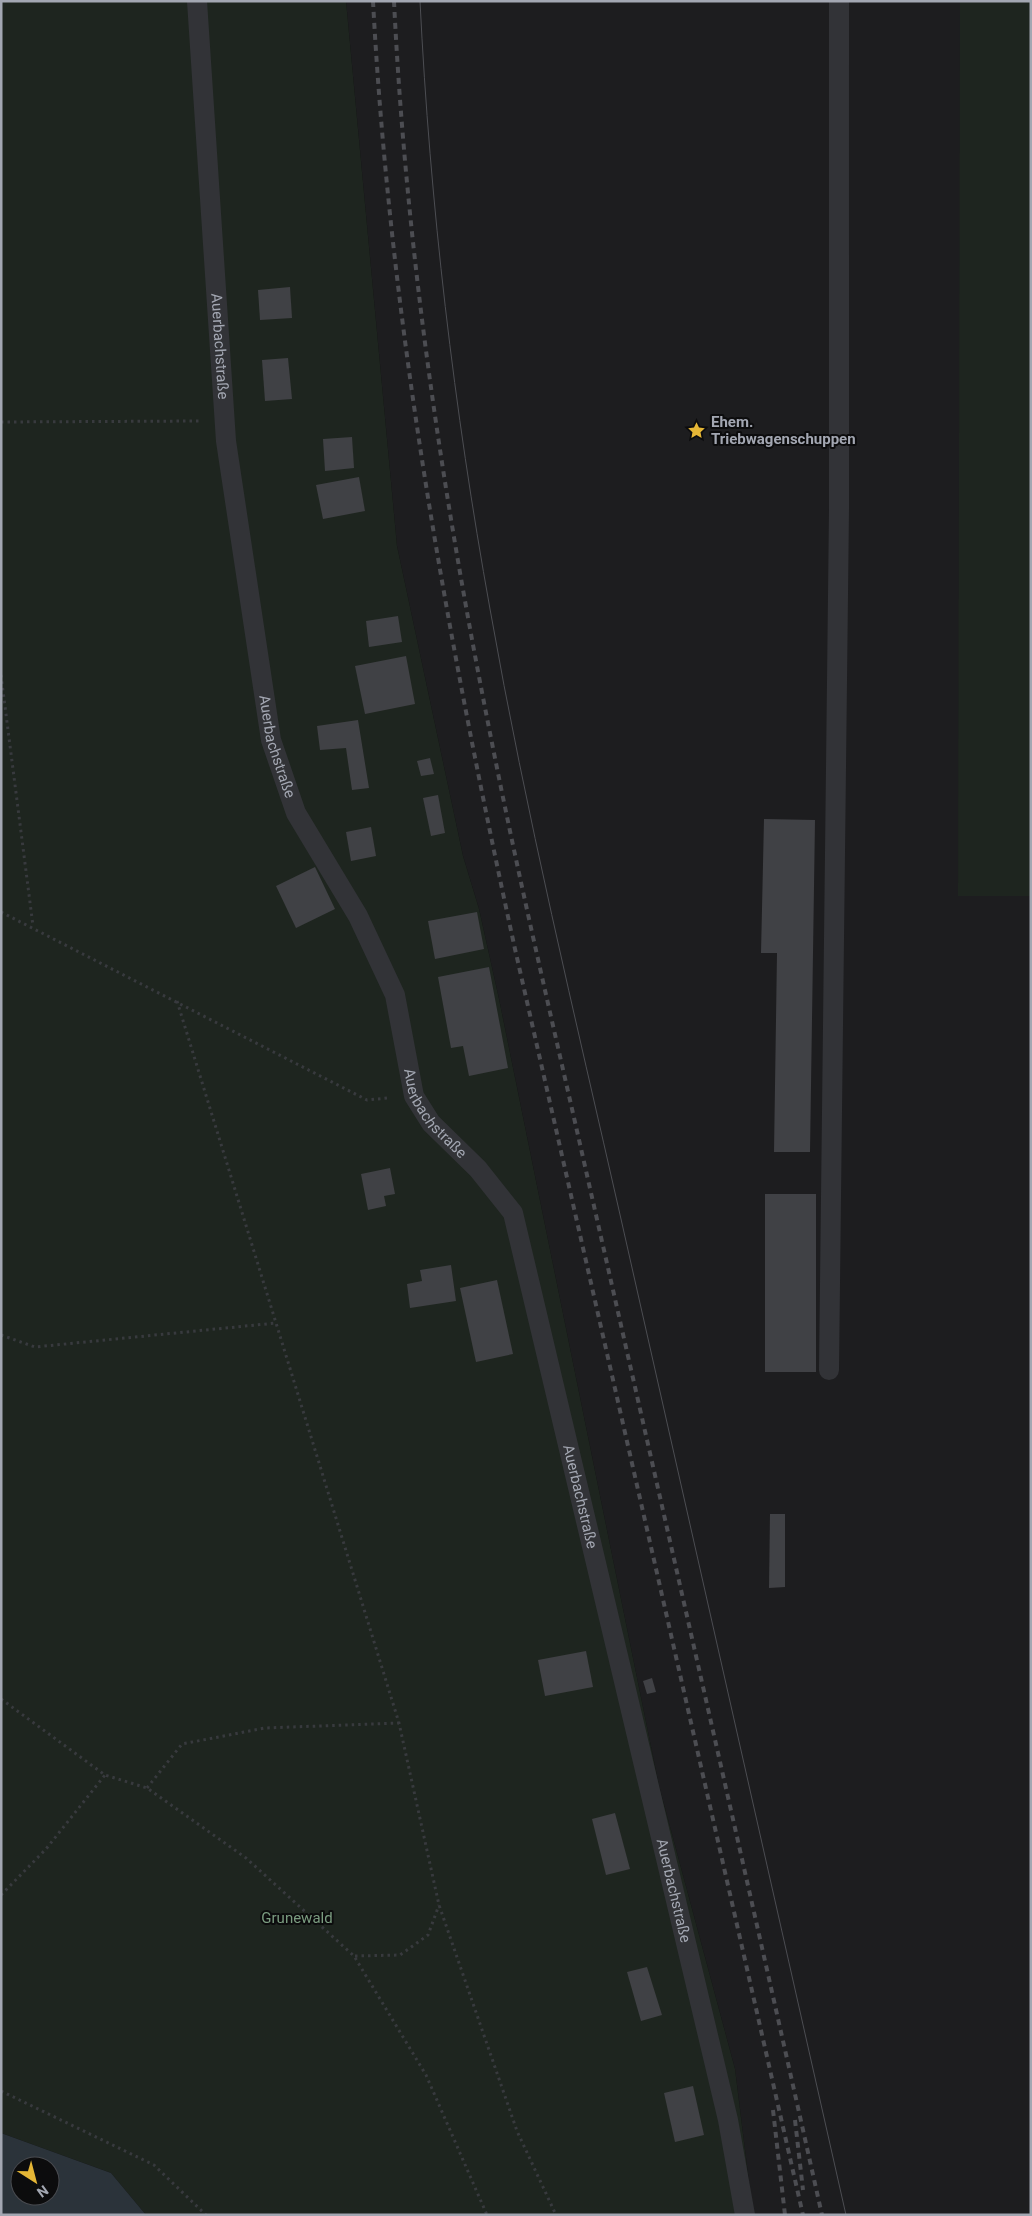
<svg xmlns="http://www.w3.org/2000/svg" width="1032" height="2216" viewBox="0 0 1032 2216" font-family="Roboto,sans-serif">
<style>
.built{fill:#1d1d1f}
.green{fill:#1e251f}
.water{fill:#2b333a;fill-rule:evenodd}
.building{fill:#404145}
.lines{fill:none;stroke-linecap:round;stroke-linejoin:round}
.path{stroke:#383a3e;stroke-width:3;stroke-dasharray:2.5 4;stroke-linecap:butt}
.service{stroke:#323337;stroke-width:20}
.tram{stroke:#4c4d52;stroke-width:1}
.rail{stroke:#4c4d52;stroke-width:4;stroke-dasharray:6 5;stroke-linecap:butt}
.labels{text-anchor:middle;stroke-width:4;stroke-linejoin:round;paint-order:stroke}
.street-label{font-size:15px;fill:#a3a7b2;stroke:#0c0c0d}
.poi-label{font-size:15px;font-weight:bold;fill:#a3a7b2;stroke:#0c0c0d;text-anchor:start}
.park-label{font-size:15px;fill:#7b9c80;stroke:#0c0c0d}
</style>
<rect width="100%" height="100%" fill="#111112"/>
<polygon class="built" points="346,1 1031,1 1031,2215 753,2215 735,2069 659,1786 499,999 479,909 463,856 397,546"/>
<g class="green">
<polygon points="1,1 346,1 397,546 463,856 479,909 499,999 659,1786 735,2069 753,2215 146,2215 111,2173 1,2133"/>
<polygon points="960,1 1031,1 1031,896 958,896"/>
</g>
<path class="water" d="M1,2133l110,40 35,42h-145zM20,2166h30v30h-30z"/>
<g class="building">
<polygon points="290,287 292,318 260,320 258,290"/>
<polygon points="288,358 292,399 265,401 262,360"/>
<polygon points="352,437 354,468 325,471 323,439"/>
<polygon points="359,477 365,511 323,519 316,485"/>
<polygon points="398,616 402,642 369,647 366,621"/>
<polygon points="406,656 415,704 365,714 355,666"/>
<polygon points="358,720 369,788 352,790 346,748 320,750 317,726"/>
<polygon points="430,758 434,774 421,776 417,761"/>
<polygon points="438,795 445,833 431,836 423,798"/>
<polygon points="764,819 815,820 810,1152 774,1152 777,953 761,953"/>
<polygon points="371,827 376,856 351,861 346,832"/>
<polygon points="315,867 335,909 296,928 276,886"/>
<polygon points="477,912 484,949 435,959 428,921"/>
<polygon points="489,967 508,1068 469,1076 463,1046 451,1048 438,977"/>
<polygon points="390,1168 395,1194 384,1196 386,1206 368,1210 361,1174"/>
<rect x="765" y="1194" width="51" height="178"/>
<polygon points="451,1265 456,1301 410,1308 407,1284 422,1281 420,1270"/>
<polygon points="497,1280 513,1354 476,1362 460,1288"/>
<polygon points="770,1514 785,1514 785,1587 769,1588"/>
<polygon points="586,1651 593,1687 545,1696 538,1660"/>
<polygon points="652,1678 656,1692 647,1694 643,1681"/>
<polygon points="615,1813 630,1869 606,1875 592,1819"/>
<polygon points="647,1967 662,2015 641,2021 627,1972"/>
<polygon points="693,2086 704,2135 675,2142 664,2093"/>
</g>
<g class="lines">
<g class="path">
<polyline points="1,422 199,421"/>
<polyline points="1,675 33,926"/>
<polyline points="1,912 367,1100 388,1098"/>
<polyline points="177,1001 399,1723 439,1905 517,2131 556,2215"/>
<polyline points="1,1335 35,1347 276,1323"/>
<polyline points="1,1699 105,1775 147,1788 246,1858 354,1956 426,2075 487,2215"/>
<polyline points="147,1788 182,1744 265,1728 399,1723"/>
<polyline points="1,1895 46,1849 105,1775"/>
<polyline points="355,1956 400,1955 428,1935 439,1905"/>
<polyline points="1,2091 154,2165 206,2215"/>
</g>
<g class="service">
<path id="s1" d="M197,1l29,440 45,299 25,73 62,103 37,79 19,101 17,27 47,46 35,44 215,907 17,95"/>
<polyline points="829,1370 839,509 839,1"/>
</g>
<path class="tram" d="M420,1c10,204 34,408 70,608 36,205 85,407 131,610 75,332 150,664 225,996"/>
<g class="rail">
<path d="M373,1c17,320 74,636 142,948l288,1266"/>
<path d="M394,1c12,249 49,498 98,742 27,137 59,273 90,410 80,354 161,708 240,1062"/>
<polyline points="773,2110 785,2215"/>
<polyline points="795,2120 803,2190"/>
</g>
</g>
<defs>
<symbol id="sight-bare" viewBox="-9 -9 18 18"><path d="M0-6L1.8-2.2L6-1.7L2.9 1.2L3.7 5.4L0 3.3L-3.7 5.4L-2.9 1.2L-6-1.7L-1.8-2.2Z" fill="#e5b636" stroke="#0c0c0d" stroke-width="2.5" paint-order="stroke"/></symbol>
</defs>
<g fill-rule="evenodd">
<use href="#sight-bare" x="684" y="418" width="25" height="25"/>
</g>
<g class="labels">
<g class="street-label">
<text dy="5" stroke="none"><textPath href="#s1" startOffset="346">Auerbachstraße</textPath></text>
<text dy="5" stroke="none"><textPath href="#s1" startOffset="751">Auerbachstraße</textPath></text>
<text dy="5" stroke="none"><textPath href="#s1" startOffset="1156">Auerbachstraße</textPath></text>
<text dy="5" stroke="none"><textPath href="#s1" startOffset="1576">Auerbachstraße</textPath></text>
<text dy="5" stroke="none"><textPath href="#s1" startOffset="1981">Auerbachstraße</textPath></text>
</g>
<g class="poi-label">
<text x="711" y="427">Ehem.<tspan x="711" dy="17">Triebwagenschuppen</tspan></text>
</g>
<g class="park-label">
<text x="297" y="1923">Grunewald</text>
</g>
</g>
<rect width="1032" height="2216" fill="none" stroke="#a3a7b2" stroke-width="5"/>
<g transform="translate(35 2181) rotate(144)"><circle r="24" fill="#0c0c0d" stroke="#484a4f"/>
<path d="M0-4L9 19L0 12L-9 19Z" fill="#e5b636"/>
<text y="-8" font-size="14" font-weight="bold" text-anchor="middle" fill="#a3a7b2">N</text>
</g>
</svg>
